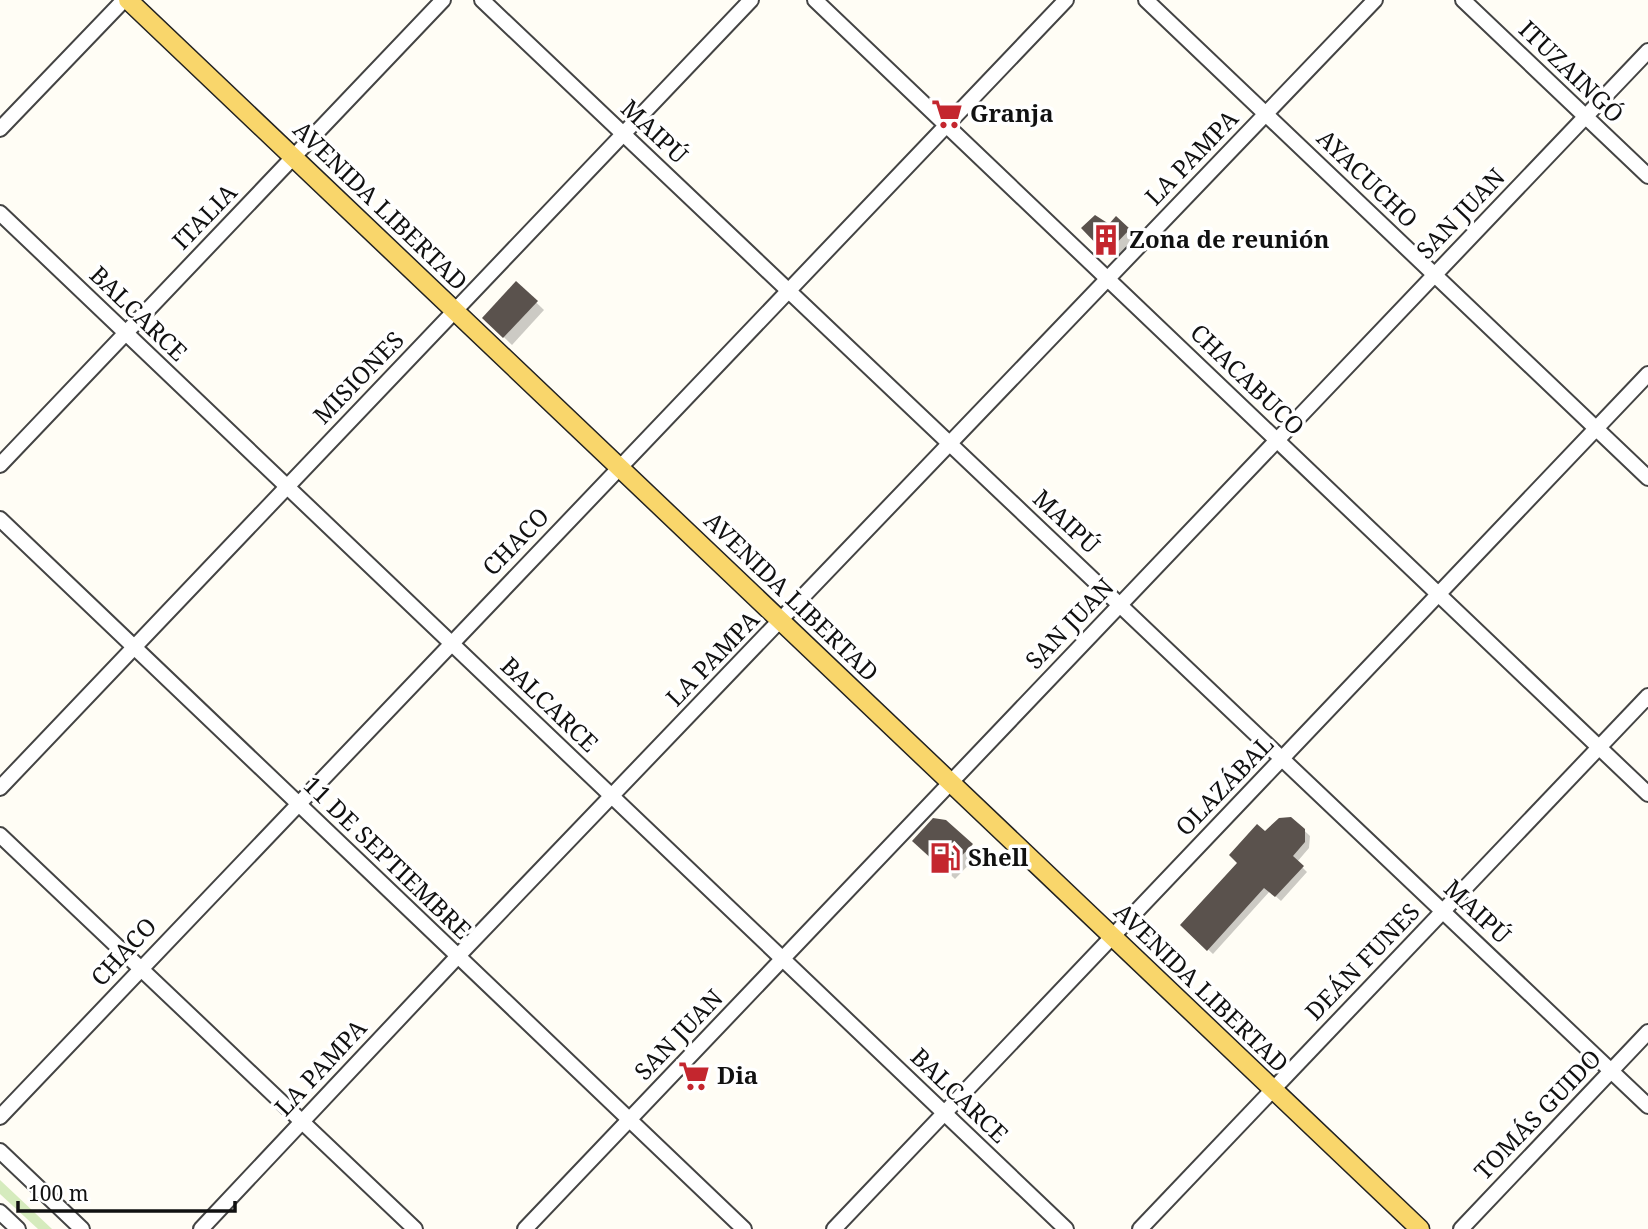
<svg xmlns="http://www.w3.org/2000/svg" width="1648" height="1229" viewBox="0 0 1648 1229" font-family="'Noto Serif',serif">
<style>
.green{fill:#d5ebbd}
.shadow{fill:#0003}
.building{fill:#5a524d}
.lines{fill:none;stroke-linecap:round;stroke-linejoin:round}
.minor-casing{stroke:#444;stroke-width:18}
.major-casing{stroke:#222;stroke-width:21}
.minor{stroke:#fff;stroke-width:14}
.major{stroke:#f9d66b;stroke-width:18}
.labels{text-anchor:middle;stroke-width:7;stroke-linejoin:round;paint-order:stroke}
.street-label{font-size:24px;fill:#111;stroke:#fff}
.poi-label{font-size:24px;font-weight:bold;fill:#111;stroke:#fff;text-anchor:start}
</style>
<rect width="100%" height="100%" fill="#fffdf5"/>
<polygon class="green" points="0,1180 52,1229 38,1229 0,1194"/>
<g class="shadow">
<polygon points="1116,218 1137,238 1119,257 1112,258 1084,228 1109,226"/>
<polygon points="517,284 544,310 512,345 484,318"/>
<polygon points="1291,818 1310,836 1309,848 1297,862 1307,872 1281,901 1270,891 1213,954 1182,925 1266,834"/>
<polygon points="945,821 980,853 955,879 923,849"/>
</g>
<g class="building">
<polygon points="1095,215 1109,224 1116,216 1130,229 1110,250 1103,251 1081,228"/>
<polygon points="516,281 538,301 503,338 482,318"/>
<polygon points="1291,817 1305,829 1305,842 1293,856 1304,866 1275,897 1264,888 1207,951 1180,925 1237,863 1229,855 1257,824 1265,831 1279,818"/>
<polygon points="933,818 946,820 973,844 946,872 912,841"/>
</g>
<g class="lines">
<defs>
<g id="minor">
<polyline points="482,0 1648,1106"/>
<polyline points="815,0 1648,794"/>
<polyline points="1146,0 1648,478"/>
<polyline points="1463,0 1648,176"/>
<polyline points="0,129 124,0"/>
<polyline points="0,213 1066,1229"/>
<polyline points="0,465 443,0"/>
<polyline points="0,519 744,1229"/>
<polyline points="0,788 751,0"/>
<polyline points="0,835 415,1229"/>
<polyline points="0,1117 1066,0"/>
<polyline points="0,1151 82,1229"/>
<polyline points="0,1212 18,1229"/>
<polyline points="201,1229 458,956 1375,0"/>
<polyline points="525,1229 1648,51"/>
<polyline points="834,1229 1648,374"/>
<polyline points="1140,1229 1648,696"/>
<polyline points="1461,1229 1648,1032"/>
</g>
<polyline id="major" points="128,0 1420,1229"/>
</defs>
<use href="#minor" class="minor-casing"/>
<use href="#major" class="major-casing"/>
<use href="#minor" class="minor"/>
<use href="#major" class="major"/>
</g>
<defs>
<symbol id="supermarket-bare" viewBox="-9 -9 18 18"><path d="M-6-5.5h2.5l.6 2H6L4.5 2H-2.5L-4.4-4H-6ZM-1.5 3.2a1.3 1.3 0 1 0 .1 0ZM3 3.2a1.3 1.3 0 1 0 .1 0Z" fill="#c4262e" stroke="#fff" stroke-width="2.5" paint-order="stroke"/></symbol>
<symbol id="building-bare" viewBox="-9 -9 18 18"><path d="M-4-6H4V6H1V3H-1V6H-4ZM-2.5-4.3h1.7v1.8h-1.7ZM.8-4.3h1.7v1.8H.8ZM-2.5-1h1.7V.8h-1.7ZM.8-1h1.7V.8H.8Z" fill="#c4262e" stroke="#fff" stroke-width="2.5" paint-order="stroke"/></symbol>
<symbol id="fuel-bare" viewBox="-9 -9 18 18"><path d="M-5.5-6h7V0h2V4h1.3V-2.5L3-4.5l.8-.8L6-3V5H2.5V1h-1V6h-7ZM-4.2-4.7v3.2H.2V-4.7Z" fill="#c4262e" stroke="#fff" stroke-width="2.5" paint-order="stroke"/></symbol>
</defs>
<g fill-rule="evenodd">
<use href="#supermarket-bare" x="925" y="92" width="44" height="44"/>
<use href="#building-bare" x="1084" y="218" width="44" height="44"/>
<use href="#fuel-bare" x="923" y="836" width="44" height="44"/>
<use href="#supermarket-bare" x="672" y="1054" width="44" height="44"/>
</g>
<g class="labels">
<g class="street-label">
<text transform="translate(1571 72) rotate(44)" y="8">ITUZAINGÓ</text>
<text transform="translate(654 132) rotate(43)" y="8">MAIPÚ</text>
<text transform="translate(1192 158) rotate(-46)" y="8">LA PAMPA</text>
<text transform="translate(1367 179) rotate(44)" y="8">AYACUCHO</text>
<text transform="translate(380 206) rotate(44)" y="8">AVENIDA LIBERTAD</text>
<text transform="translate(1461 214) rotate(-46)" y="8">SAN JUAN</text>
<text transform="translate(205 217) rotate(-46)" y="8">ITALIA</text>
<text transform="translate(138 314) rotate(44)" y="8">BALCARCE</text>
<text transform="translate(359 378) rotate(-46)" y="8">MISIONES</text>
<text transform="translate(1247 380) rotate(44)" y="8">CHACABUCO</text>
<text transform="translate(1066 522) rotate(43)" y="8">MAIPÚ</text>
<text transform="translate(516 542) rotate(-46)" y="8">CHACO</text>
<text transform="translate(791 597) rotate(44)" y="8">AVENIDA LIBERTAD</text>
<text transform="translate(1070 624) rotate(-46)" y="8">SAN JUAN</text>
<text transform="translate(713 659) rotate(-46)" y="8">LA PAMPA</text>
<text transform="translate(549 705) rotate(44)" y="8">BALCARCE</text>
<text transform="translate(1225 786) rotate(-46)" y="8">OLAZÁBAL</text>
<text transform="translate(387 858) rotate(44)" y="8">11 DE SEPTIEMBRE</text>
<text transform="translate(1477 912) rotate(43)" y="8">MAIPÚ</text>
<text transform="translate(124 952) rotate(-47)" y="8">CHACO</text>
<text transform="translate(1363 962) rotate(-46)" y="8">DEÁN FUNES</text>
<text transform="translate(1201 988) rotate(44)" y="8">AVENIDA LIBERTAD</text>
<text transform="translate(679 1035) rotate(-46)" y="8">SAN JUAN</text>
<text transform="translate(321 1068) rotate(-47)" y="8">LA PAMPA</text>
<text transform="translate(959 1096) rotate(44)" y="8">BALCARCE</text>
<text transform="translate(1538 1115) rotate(-46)" y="8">TOMÁS GUIDO</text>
</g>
<g class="poi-label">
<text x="970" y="122">Granja</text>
<text x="1129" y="248">Zona de reunión</text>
<text x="968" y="866">Shell</text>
<text x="717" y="1084">Dia</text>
</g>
</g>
<path d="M18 1201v10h217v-10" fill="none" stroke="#111111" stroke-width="3.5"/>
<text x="28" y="1201" font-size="21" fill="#111111" stroke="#ffffff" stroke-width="5" paint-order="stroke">100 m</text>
</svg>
